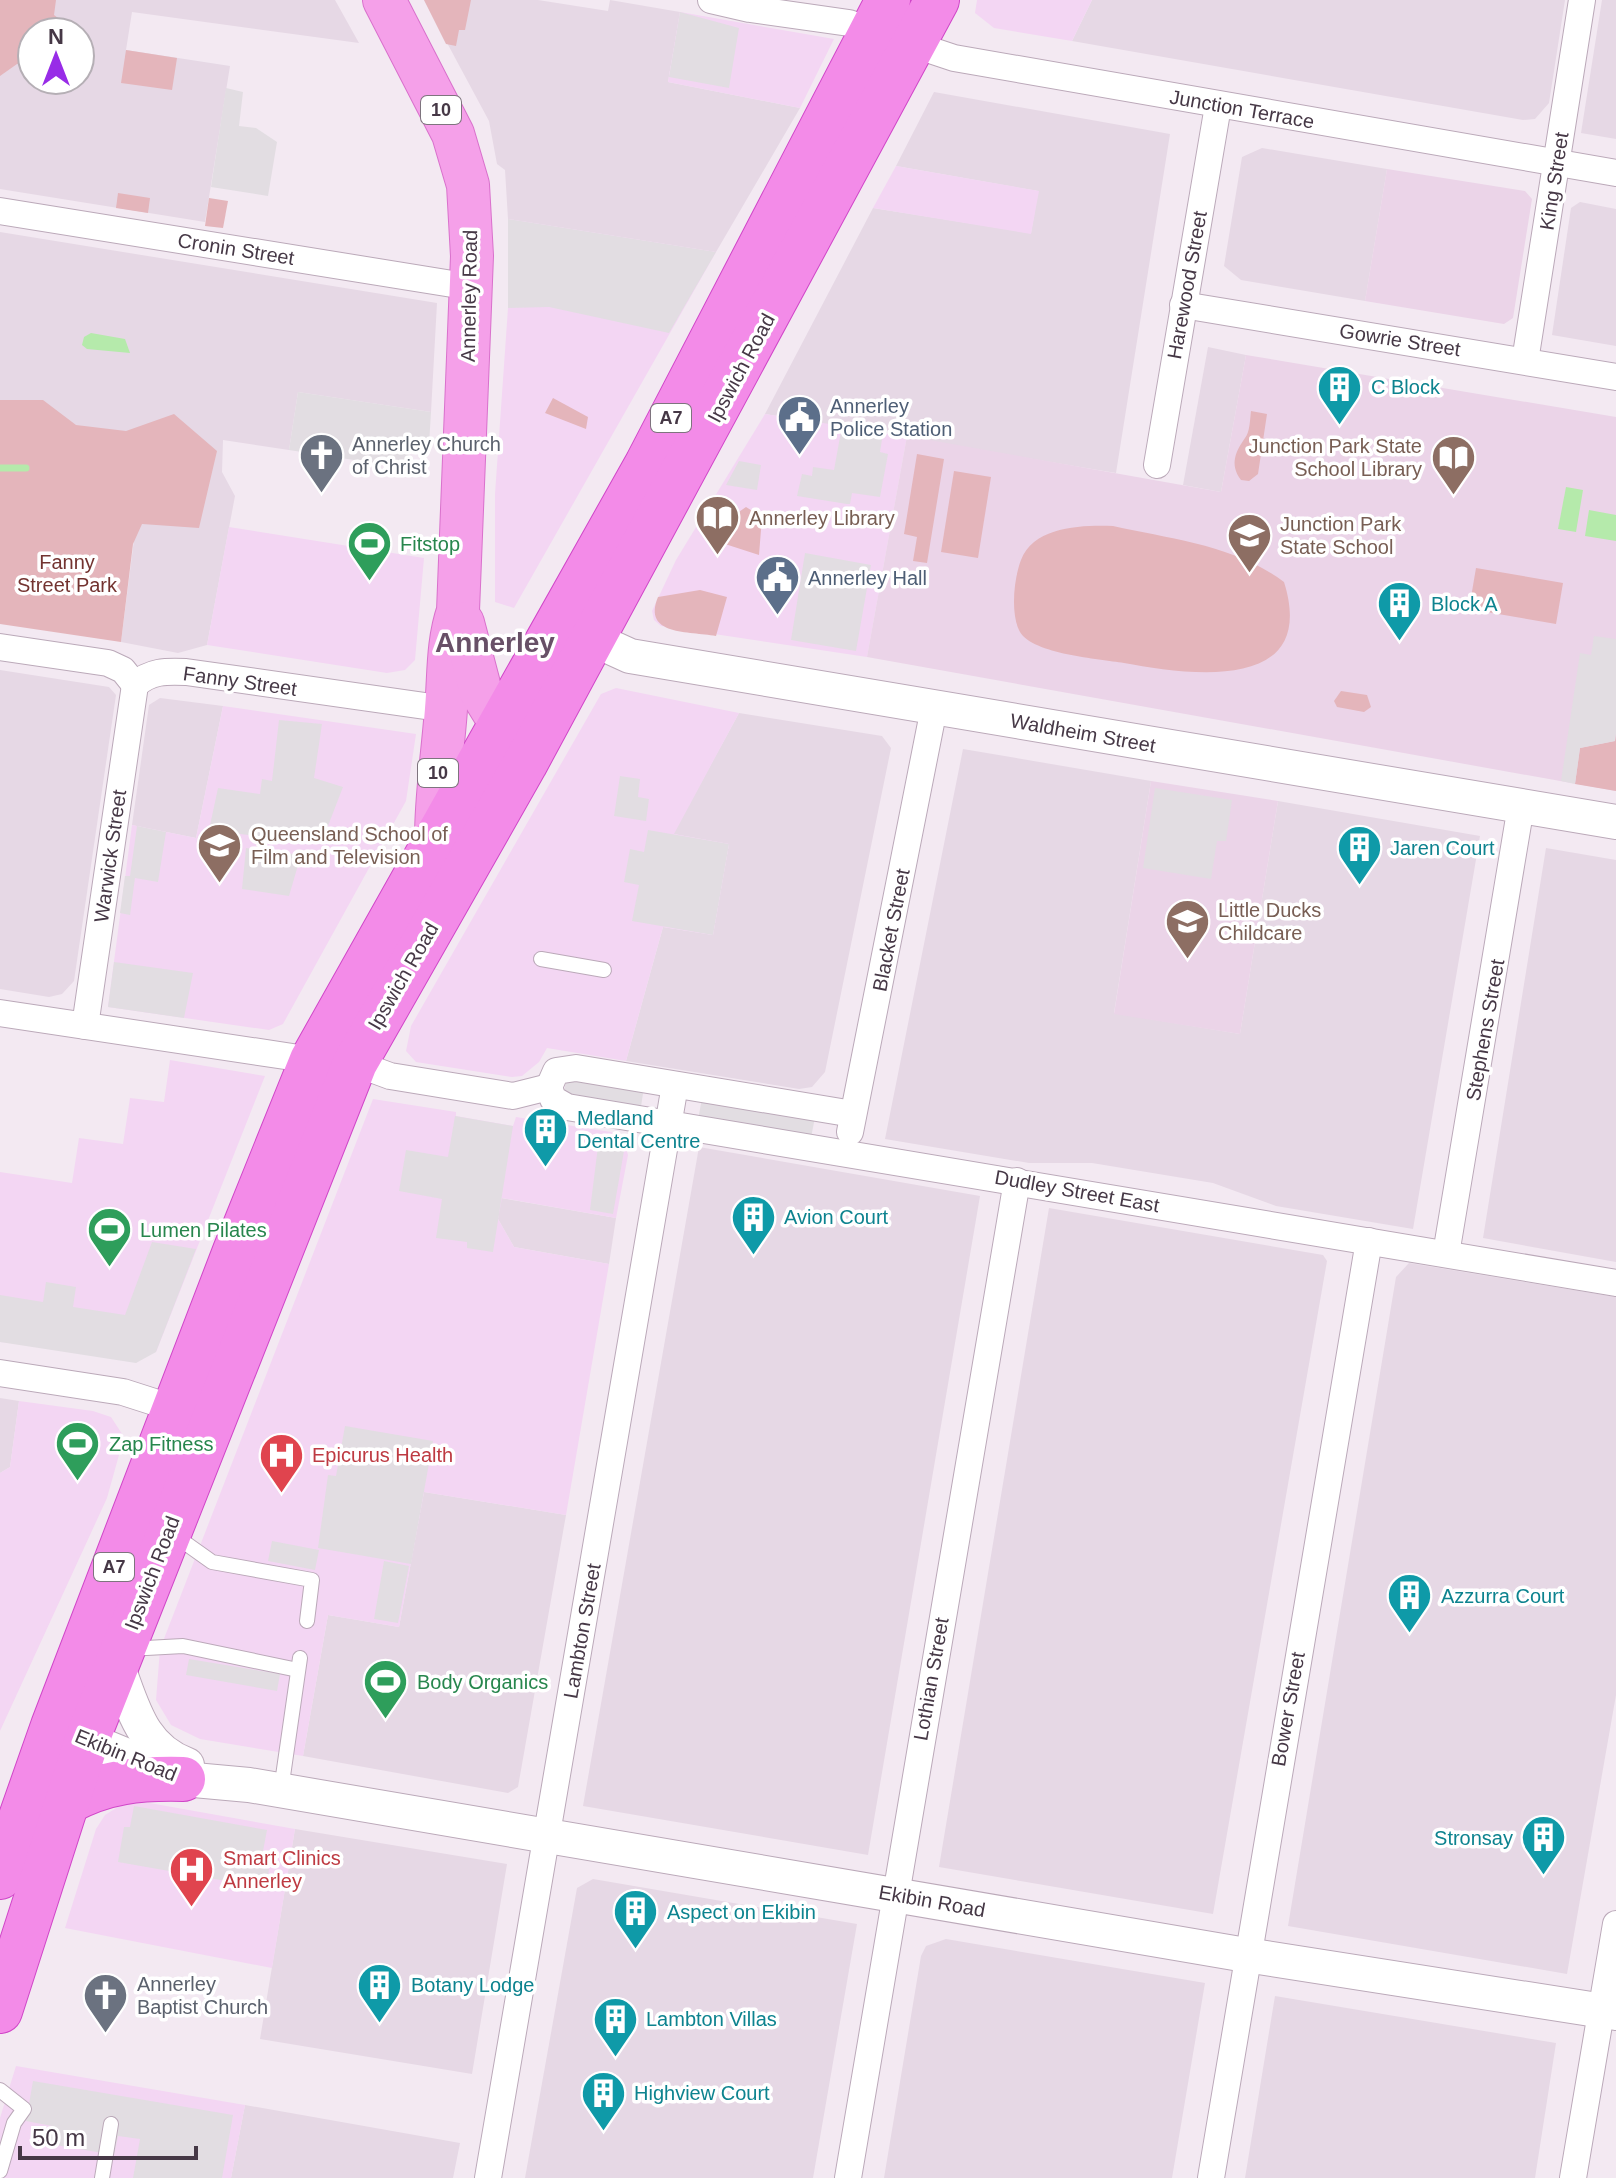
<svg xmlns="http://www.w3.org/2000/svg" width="1616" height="2178" viewBox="0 0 1616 2178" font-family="Arial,sans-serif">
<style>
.residential{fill:#e6d8e5;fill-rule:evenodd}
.commercial{fill:#f3d6f3}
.education{fill:#ebd4e8}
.green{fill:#e4b5bb}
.parking{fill:#e2dde2}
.water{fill:#b5eaab}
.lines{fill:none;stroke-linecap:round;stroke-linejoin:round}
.stream{stroke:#b5eaab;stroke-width:7}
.service-casing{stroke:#bba9b9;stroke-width:16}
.minor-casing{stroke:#bba9b9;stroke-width:28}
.tertiary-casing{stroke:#bba9b9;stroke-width:36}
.primary-casing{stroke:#d971cc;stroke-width:44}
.trunk-casing{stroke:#d046c8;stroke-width:46}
.service{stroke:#fff;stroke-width:14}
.minor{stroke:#fff;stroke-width:26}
.tertiary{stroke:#fff;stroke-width:34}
.primary{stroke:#f5a0e9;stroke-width:42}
.trunk{stroke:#f38be8;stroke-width:44}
.labels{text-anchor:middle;stroke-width:7;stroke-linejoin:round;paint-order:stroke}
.shield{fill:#fff;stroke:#7e747e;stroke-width:2}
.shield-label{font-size:18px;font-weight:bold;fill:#463846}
.street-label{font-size:20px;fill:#463846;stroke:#fff}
.culture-label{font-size:20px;fill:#0d838f;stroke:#fff;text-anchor:start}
.service-label{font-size:20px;fill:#4e5e75;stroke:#fff;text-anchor:start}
.worship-label{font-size:20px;fill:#5b616d;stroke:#fff;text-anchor:start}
.education-label{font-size:20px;fill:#785e54;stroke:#fff;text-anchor:start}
.leisure-label{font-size:20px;fill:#27864d;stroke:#fff;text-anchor:start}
.park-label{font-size:20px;fill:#733330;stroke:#fff}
.health-label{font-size:20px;fill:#be3a42;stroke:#fff;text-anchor:start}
.district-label{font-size:28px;font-weight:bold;fill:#685067;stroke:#fff}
</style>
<rect width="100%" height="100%" fill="#f3e9f2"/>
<g class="residential">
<path d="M0,0h335l24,43 -227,-31 -6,38 104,16 -25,156 -205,-33zM32,32h48v48h-48z"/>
<polygon points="424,0 538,0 608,11 610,0 680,12 668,82 800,108 716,252 508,219 505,170 497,164 489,121"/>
<polygon points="1092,0 1565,0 1549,103 1535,119 1523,120 1072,41"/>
<polygon points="1602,0 1616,0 1616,139 1581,133"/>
<polygon points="934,92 1170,134 1116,473 765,414 873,208 1031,233 1038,191 896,166"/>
<polygon points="1262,148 1387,169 1365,301 1241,280 1224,266 1242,157"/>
<polygon points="1580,202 1616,209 1616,346 1552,335 1571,208"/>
<polygon points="0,232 437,303 431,412 298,392 289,450 223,440 222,472 235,496 207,645 178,653 121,642 136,524 0,503"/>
<polygon points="1208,347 1246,355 1221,492 1183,485"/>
<polygon points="0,670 109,687 116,695 74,981 62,994 49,997 0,989"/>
<polygon points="160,698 223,706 196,838 132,825 149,705"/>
<polygon points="739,713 882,736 891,748 825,1072 812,1087 799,1089 626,1061 663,927 713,935 729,844 673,834"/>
<polygon points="963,749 1151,781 1114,1013 1240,1034 1278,801 1480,836 1413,1229 1276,1206 1213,1183 1092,1163 1029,1163 885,1139"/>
<polygon points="1546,848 1616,860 1616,1262 1483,1238"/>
<polygon points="699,1147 980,1196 868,1855 583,1806"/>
<polygon points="501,1198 616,1218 609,1264 514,1247 498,1219"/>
<polygon points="1049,1208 1323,1255 1327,1261 1213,1914 939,1867"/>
<polygon points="1409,1263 1616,1297 1616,1695 1567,1974 1288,1926 1396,1277"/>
<polygon points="0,1398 19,1401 10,1467 0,1473"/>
<polygon points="424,1492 566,1515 518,1787 508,1793 303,1756 328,1615 399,1627"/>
<polygon points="295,1829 507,1864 472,2074 260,2039"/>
<polygon points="593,1879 857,1924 813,2178 525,2178 577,1888"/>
<polygon points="946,1939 1205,1983 1172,2178 884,2178 921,1956 926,1946"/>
<polygon points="1275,1996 1556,2043 1535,2178 1245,2178"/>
<polygon points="245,2105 460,2143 453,2178 231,2178"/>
</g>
<g class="commercial">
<polygon points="977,0 1092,0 1072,41 994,28 975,13"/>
<polygon points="680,12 834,39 800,108 668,82"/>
<polygon points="896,166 1039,191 1031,234 873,208"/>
<polygon points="508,219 716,252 514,608 495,602 495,494 508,308"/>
<polygon points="765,414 907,436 867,657 661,626 654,620 652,611 676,560"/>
<polygon points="229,527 424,558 415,660 405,670 387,673 207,645"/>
<polygon points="616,688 739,713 674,834 729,844 713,935 663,927 626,1061 547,1048 539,1062 522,1076 512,1077 416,1062 406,1051 411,1026 601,694"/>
<polygon points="223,706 416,734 406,801 283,1024 269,1030 108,1007 132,825 196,838"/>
<polygon points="170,1060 265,1076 156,1352 0,1342 0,1172 72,1183 79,1138 123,1144 130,1098 164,1102"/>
<polygon points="373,1099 456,1112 456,1116 513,1126 516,1117 611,1132 621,1137 625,1145 628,1155 616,1218 502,1198 498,1219 514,1247 609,1264 566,1515 424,1492 399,1627 328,1615 303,1756 200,1739 171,1725 156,1700 160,1649"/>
<polygon points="19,1401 93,1411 111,1417 124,1437 107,1498 0,1731 0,1473 10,1467"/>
<polygon points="144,1802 295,1829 272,1968 65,1928 96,1829 105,1815 121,1805"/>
<polygon points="16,2066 245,2105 231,2178 0,2178 0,2118"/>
</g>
<g class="education">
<polygon points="1387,169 1525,191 1532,199 1513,318 1504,324 1365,301"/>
<polygon points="1246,355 1616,417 1616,791 867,657 907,436 1221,492"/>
<polygon points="1151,781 1278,801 1240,1034 1114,1014"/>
</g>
<g class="green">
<polygon points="0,0 56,0 54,15 66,24 69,32 32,32 32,61 17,64 0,76"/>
<polygon points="424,0 471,0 465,30 459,30 456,46 446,44"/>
<polygon points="126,50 177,58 172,90 121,83"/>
<polygon points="118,193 150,198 148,213 116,208"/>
<polygon points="209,198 228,201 223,228 205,226"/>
<polygon points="553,398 588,417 586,429 545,413"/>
<polygon points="0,400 43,400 76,425 126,431 174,414 217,451 199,528 142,524 133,544 121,642 0,624"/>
<path d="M1251,411l16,3 -9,60 -9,7 -8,-1c-12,-16 -5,-29 4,-42 5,-6 5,-19 6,-27z"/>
<polygon points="917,454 944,459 927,563 913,561 917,537 904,534"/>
<polygon points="954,471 991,477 978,558 941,552"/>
<polygon points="746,507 762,517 759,555 725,544 733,525 733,516"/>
<path d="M1113,526c58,13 122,19 171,56 35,112 -95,93 -160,81 -25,-4 -91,-9 -104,-31 -10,-18 -6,-54 1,-72 13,-34 62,-35 92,-34z"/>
<polygon points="1476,568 1563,583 1556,624 1469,609"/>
<path d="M700,590l27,7 -11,39c-27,-5 -74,0 -58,-39z"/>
<polygon points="1341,691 1367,695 1371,707 1364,712 1337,707 1334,701"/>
<polygon points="1616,733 1616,791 1575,784 1580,748 1615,741"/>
</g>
<g class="parking">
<polygon points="680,12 739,28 729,88 669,77"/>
<polygon points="226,88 243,92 239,126 256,128 277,142 268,196 211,187"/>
<polygon points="508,219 716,252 669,333 549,307 508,308"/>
<polygon points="298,392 431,412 429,445 411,443 406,468 289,450"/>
<polygon points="842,426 883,433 880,452 888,454 880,497 852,493 850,504 847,504 797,496 802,474 812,476 813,467 834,470"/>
<polygon points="739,461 761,465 757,490 726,485"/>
<polygon points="805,553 871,565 856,651 791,640"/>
<polygon points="1594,636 1616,639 1616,733 1615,741 1580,748 1575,784 1561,781 1580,653 1591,655"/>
<polygon points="279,720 322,724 314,778 343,787 321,844 209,830 218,788 260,794 262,779 272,781"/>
<polygon points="620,776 640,779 638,797 649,799 646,821 614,816"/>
<polygon points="1155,788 1232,800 1226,841 1217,841 1211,879 1143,868"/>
<polygon points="137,826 166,832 158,882 135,878 130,915 120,913 125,876 130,876"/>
<polygon points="648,830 729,844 713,935 632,921 639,885 624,882 630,849 644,852"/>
<polygon points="246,848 301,855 289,896 242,889"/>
<polygon points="114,962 193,973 184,1018 108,1007"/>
<polygon points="567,1074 644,1087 640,1113 563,1100"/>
<polygon points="702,1098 815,1117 811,1138 698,1120"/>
<polygon points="455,1116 513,1126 493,1252 467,1248 467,1242 436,1238 442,1199 399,1191 406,1150 448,1157"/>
<polygon points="598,1146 624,1151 613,1214 590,1210"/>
<polygon points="152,1242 196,1249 156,1352 136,1363 0,1342 0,1295 43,1302 46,1282 76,1287 73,1307 125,1315"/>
<polygon points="345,1426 433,1441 411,1564 318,1548 328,1475 336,1476"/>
<polygon points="272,1541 319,1550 315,1570 268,1561"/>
<polygon points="384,1561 409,1566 398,1623 374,1619"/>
<polygon points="189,1659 280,1674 277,1691 186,1675"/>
<polygon points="134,1806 267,1830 260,1867 269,1869 266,1888 118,1862 124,1827 130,1827"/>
<polygon points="33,2081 233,2115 222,2178 133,2178 140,2139 118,2136 114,2155 50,2144 52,2126 26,2121"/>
</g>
<g class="water">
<polygon points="91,333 125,339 130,353 87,349 82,345 84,337"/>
<polygon points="1566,487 1583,490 1576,532 1558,529"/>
<polygon points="1589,510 1616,515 1616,541 1585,536"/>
</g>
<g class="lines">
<polyline class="stream" points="0,468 26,468"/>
<defs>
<g id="service">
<polyline points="541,959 604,970"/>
<polyline points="174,1535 212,1562 312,1580 307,1621"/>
<polyline points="128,1649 183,1646 298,1670"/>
<polyline points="281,1790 300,1658"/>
<polyline points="0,2090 24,2109 14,2123 0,2171"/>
<polyline points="102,2178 111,2124"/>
</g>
<g id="minor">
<polyline points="711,0 750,9 849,23 954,58 1616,173"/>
<polyline points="0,211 471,287"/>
<polyline points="1183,305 1616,377"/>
<polyline points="1525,361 1582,0"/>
<polyline points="1157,465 1218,106"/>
<polyline points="0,647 108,663 123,670 135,685"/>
<path d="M135,685c15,-14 31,-14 51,-13l260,37"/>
<polyline points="0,1013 312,1060"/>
<polyline points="85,1026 135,685"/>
<polyline points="355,1063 390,1076 513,1096 549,1087"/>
<polyline points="853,1114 576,1068 556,1071 549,1087 553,1099 567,1107 1616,1283"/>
<polyline points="850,1132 934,708"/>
<polyline points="1446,1254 1521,806"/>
<polyline points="0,1373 123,1392 176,1409"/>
<polyline points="488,2178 675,1085"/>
<polyline points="848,2178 1017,1181"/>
<polyline points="1211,2178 1369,1241"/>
<polyline points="1573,2178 1616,1924"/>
</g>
<g id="tertiary">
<polyline points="573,630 630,656 1616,822"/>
<path d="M117,1665c16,42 24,83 70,100"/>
<polyline points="64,1730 183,1779 249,1785 1246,1955 1616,2013"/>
</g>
<g id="primary">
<path d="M384,0l69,134 15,51 4,71 -14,355c-11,32 -9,64 -12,98 -3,43 -10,85 -10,129"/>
<polyline points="463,623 481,692 518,752"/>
</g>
<g id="trunk">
<path d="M67,1802c39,-21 72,-24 116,-23"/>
<polyline points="0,1877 53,1726 235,1251 312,1060 647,464 888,0"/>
<polyline points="0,2011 87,1740 355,1063 525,764 937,0"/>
</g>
</defs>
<use href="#service" class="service-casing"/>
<use href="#minor" class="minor-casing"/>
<use href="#tertiary" class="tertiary-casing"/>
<use href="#primary" class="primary-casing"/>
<use href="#trunk" class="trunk-casing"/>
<use href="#service" class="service"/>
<use href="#minor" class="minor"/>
<use href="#tertiary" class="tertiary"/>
<use href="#primary" class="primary"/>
<use href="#trunk" class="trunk"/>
</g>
<defs>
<symbol id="building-pin" viewBox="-11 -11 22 30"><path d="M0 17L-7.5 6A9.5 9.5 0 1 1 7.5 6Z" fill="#0f9aa8" stroke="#fff"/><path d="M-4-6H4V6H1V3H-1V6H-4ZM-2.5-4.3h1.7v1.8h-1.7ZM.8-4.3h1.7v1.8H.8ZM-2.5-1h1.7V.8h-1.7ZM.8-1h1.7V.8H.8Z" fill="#fff"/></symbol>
<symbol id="civic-pin" viewBox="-11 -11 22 30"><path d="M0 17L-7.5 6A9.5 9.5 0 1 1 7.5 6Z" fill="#5c6f8a" stroke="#fff"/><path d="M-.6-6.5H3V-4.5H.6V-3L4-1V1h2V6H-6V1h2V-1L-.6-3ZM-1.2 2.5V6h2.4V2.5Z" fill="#fff"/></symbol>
<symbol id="church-pin" viewBox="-11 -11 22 30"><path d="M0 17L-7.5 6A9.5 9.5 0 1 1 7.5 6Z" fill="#6b7280" stroke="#fff"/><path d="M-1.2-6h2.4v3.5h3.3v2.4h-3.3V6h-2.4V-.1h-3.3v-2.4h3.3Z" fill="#fff"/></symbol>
<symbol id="library-pin" viewBox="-11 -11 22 30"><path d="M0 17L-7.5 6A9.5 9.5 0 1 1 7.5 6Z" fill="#8d6e63" stroke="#fff"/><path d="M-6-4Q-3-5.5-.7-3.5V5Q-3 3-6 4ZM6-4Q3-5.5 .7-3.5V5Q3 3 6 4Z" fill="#fff"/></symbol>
<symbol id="school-pin" viewBox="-11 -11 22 30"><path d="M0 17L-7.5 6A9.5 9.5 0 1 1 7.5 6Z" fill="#8d6e63" stroke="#fff"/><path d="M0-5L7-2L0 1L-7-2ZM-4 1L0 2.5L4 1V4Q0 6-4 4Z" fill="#fff"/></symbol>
<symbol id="stadium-pin" viewBox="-11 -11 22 30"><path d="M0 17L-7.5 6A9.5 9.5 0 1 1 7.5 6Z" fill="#2e9e5b" stroke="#fff"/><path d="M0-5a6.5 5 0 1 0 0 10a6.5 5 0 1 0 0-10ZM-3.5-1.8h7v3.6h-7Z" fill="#fff"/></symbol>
<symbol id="hospital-pin" viewBox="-11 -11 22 30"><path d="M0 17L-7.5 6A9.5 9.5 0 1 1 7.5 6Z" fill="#e0444e" stroke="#fff"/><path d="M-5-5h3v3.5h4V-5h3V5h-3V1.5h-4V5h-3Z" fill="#fff"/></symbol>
</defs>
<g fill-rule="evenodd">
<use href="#building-pin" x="1314" y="362" width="51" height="69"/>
<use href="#civic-pin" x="774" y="392" width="51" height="69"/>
<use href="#church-pin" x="296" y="430" width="51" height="69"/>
<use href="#library-pin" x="1428" y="432" width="51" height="69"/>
<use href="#library-pin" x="692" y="492" width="51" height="69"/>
<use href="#school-pin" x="1224" y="510" width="51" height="69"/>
<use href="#stadium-pin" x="344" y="518" width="51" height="69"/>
<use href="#civic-pin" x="752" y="552" width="51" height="69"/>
<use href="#building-pin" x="1374" y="578" width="51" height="69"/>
<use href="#school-pin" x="194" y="820" width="51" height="69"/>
<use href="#building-pin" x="1334" y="822" width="51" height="69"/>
<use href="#school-pin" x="1162" y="896" width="51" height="69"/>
<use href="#building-pin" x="520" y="1104" width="51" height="69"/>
<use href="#building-pin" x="728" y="1192" width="51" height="69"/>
<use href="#stadium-pin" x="84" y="1204" width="51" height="69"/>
<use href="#stadium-pin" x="52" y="1418" width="51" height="69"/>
<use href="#hospital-pin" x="256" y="1430" width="51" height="69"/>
<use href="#building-pin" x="1384" y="1570" width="51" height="69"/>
<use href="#stadium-pin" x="360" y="1656" width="51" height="69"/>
<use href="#building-pin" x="1518" y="1812" width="51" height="69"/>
<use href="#hospital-pin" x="166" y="1844" width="51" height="69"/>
<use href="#building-pin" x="610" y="1886" width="51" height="69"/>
<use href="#building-pin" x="354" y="1960" width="51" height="69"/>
<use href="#church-pin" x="80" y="1970" width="51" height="69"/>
<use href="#building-pin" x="590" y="1994" width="51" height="69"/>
<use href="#building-pin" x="578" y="2068" width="51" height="69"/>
</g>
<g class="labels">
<g class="shield">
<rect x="421" y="96" width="40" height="28" rx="6"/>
<rect x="651" y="404" width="40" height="28" rx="6"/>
<rect x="418" y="759" width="40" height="28" rx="6"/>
<rect x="94" y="1553" width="40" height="28" rx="6"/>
</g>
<g class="shield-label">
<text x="441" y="116">10</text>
<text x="671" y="424">A7</text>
<text x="438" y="779">10</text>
<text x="114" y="1573">A7</text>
</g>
<g class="street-label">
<text transform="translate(1242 109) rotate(10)" y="7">Junction Terrace</text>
<text transform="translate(1554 181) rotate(-81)" y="7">King Street</text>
<text transform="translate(236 249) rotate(9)" y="7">Cronin Street</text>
<text transform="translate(1187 285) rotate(-80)" y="7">Harewood Street</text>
<text transform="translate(469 296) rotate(-89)" y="7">Annerley Road</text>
<text transform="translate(1400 340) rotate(9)" y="7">Gowrie Street</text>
<text transform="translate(741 368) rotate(-62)" y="7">Ipswich Road</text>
<text transform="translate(240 681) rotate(8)" y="7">Fanny Street</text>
<text transform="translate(1083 733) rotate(10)" y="7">Waldheim Street</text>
<text transform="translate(110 856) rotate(-82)" y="7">Warwick Street</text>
<text transform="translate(891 930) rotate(-79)" y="7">Blacket Street</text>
<text transform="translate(403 976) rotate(-60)" y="7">Ipswich Road</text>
<text transform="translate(1485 1030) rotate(-80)" y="7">Stephens Street</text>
<text transform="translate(1077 1191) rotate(10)" y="7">Dudley Street East</text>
<text transform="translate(152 1573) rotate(-69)" y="7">Ipswich Road</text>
<text transform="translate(582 1631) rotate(-80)" y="7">Lambton Street</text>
<text transform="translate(931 1679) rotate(-80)" y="7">Lothian Street</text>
<text transform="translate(1288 1709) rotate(-80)" y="7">Bower Street</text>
<text transform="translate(126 1755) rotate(22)" y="7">Ekibin Road</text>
<text transform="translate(932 1901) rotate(10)" y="7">Ekibin Road</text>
</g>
<g class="culture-label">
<text x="1371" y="394">C Block</text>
<text x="1431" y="611">Block A</text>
<text x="1390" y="855">Jaren Court</text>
<text x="577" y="1125">Medland<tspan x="577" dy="23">Dental Centre</tspan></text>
<text x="784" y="1224">Avion Court</text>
<text x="1441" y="1603">Azzurra Court</text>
<text x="1513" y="1845" text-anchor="end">Stronsay</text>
<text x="667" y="1919">Aspect on Ekibin</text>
<text x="411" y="1992">Botany Lodge</text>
<text x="646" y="2026">Lambton Villas</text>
<text x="634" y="2100">Highview Court</text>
</g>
<g class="service-label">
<text x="830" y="413">Annerley<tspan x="830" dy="23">Police Station</tspan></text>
<text x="808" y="585">Annerley Hall</text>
</g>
<g class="worship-label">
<text x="352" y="451">Annerley Church<tspan x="352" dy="23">of Christ</tspan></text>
<text x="137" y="1991">Annerley<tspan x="137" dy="23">Baptist Church</tspan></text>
</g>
<g class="education-label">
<text x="1422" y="453" text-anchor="end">Junction Park State<tspan x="1422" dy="23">School Library</tspan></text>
<text x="749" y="525">Annerley Library</text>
<text x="1280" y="531">Junction Park<tspan x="1280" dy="23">State School</tspan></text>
<text x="251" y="841">Queensland School of<tspan x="251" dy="23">Film and Television</tspan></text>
<text x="1218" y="917">Little Ducks<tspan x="1218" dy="23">Childcare</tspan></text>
</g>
<g class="leisure-label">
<text x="400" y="551">Fitstop</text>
<text x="140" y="1237">Lumen Pilates</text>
<text x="109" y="1451">Zap Fitness</text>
<text x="417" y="1689">Body Organics</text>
</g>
<g class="park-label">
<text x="67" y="569">Fanny<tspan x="67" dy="23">Street Park</tspan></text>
</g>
<g class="health-label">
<text x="312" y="1462">Epicurus Health</text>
<text x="223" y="1865">Smart Clinics<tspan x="223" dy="23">Annerley</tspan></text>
</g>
<g class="district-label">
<text x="495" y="652">Annerley</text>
</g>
</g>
<g transform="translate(56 56)"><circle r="38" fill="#ffffff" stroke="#b5afb5" stroke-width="2"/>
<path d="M0-6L14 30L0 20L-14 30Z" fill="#982ce7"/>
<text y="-12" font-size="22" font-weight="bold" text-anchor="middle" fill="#463846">N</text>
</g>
<path d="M20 2146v12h176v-12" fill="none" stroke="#463846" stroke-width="4"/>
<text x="32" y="2146" font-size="24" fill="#463846" stroke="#ffffff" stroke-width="6" paint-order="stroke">50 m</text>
</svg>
